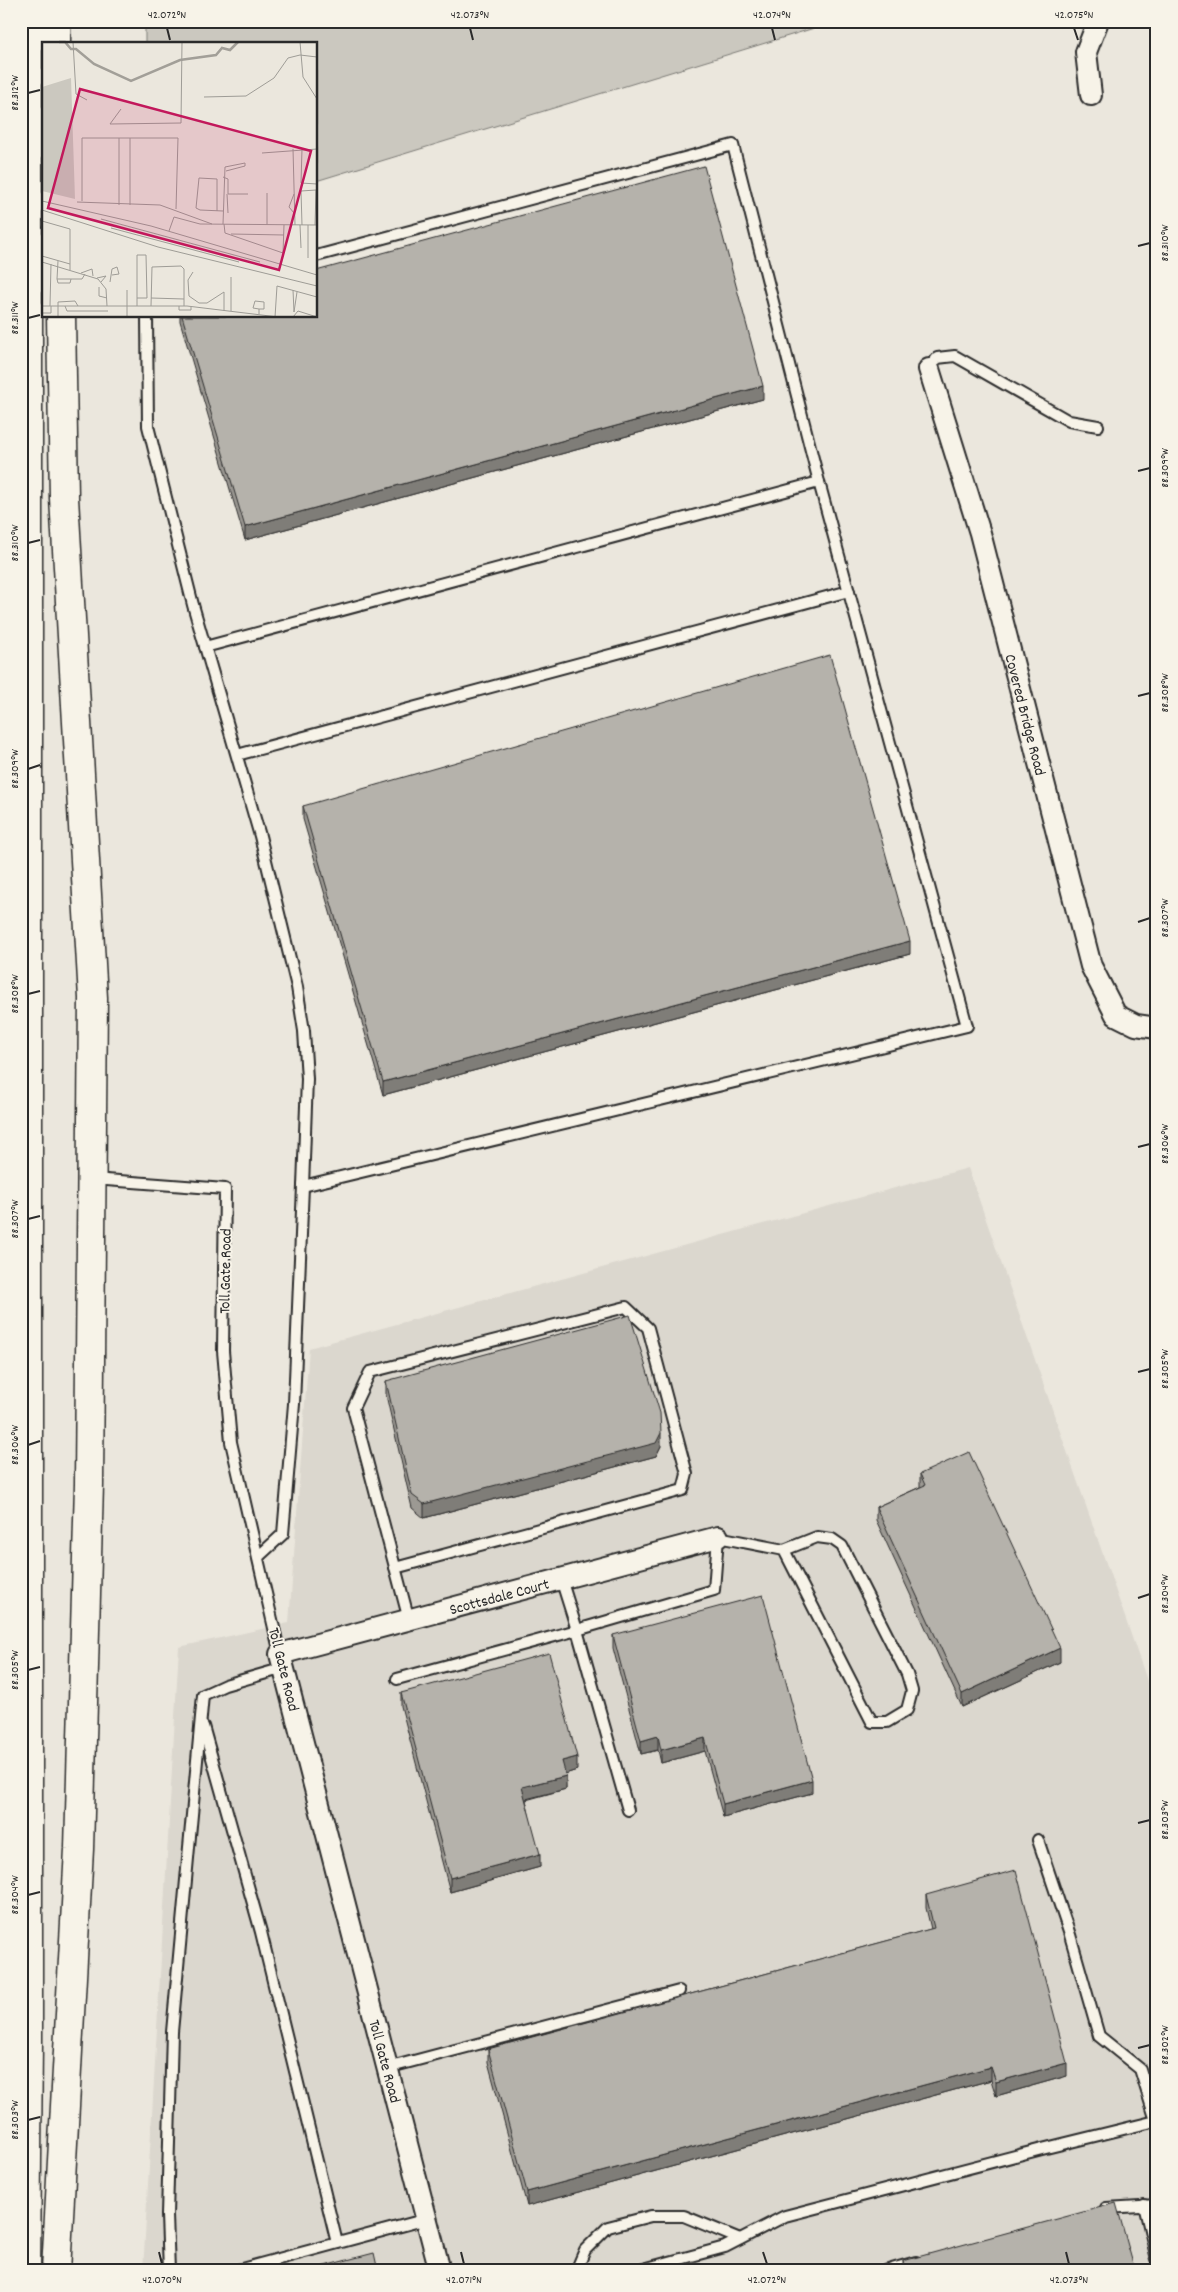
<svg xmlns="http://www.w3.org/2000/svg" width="1178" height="2292" viewBox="0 0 1178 2292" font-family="Dekko,sans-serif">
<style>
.built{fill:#dbd7ce}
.green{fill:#cbc8bf;stroke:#7b7a75}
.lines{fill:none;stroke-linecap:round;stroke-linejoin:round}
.service-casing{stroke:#2b2b2b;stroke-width:14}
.minor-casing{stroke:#2b2b2b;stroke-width:24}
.motorway-casing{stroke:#2b2b2b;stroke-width:31}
.service{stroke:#f7f3e8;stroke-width:10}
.minor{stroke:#f7f3e8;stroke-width:20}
.motorway{stroke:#f7f3e8;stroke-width:28}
.wall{fill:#9c9993;stroke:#2b2b2b}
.shaded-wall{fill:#7f7d78;stroke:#2b2b2b}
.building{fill:#b5b2ab;stroke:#2b2b2b}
.ticks{fill:none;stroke:#2b2b2b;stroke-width:2}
.labels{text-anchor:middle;stroke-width:4;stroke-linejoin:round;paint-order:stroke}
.street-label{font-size:16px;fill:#2b2b2b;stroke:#f7f3e8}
.inset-river{fill:none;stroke:#a29f98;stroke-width:2.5}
.inset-road{fill:none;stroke:#9e9c96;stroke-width:1}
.view{fill:#c2185b;fill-opacity:0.15;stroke:#c2185b;stroke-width:2.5}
.inset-edge{fill:none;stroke:#2b2b2b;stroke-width:2.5}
.neatline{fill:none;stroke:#2b2b2b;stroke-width:2}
.ticks-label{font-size:12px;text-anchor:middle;fill:#2b2b2b}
</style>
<rect width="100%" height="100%" fill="#ebe7dd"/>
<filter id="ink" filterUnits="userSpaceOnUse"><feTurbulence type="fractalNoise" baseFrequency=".02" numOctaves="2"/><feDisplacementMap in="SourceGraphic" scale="10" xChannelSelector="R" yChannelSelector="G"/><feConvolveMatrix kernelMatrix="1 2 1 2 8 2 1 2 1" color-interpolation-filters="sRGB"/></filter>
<g filter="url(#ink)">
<polygon class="built" points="968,1168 1157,1709 1157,2271 143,2271 179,1647 289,1623 309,1348"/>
<polygon class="green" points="145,21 837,21 316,181 316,44 145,44"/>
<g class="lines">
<defs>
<g id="service">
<polyline points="147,316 148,426 193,605 260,836 297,987 304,1031 307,1079 303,1186 294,1404 283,1534 258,1557"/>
<polyline points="929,369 937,358 955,356 1069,421 1098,426"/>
<polyline points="205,647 819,482 733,145 316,256"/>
<polyline points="237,755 849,591"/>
<polyline points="93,1179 225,1189 223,1351 231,1442 280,1654"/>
<polyline points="303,1186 967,1026 819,482"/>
<polyline points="395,1568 683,1490 687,1474 648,1328 626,1307 370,1372 353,1408 409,1620"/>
<polyline points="397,1679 577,1630 561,1579"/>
<polyline points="203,1726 261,1932 337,2243"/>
<polyline points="628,1810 577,1630 714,1590 718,1537 784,1550 817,1537 832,1539 842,1546 907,1674 912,1691 907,1710 887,1722 872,1722 784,1550"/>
<polyline points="1038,1840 1070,1935 1099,2036 1140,2069 1157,2124"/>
<polyline points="387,2068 679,1991"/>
<polyline points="1144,2205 1157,2259"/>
<polyline points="1106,2208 1157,2205"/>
<polyline points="169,2271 167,2215 172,2032 203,1695 225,1685 284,1668"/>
<polyline points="234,2271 427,2219"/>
<polyline points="576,2271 585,2250 608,2227 651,2216 684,2216 740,2239"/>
<polyline points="636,2271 725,2247 785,2216 1042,2149 1156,2121"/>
<polyline points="885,2271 916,2262"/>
</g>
<g id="minor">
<polyline points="1091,95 1086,52 1098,21"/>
<path id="s1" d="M929,369l51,164 111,433 25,49 20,10 21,3"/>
<path id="s2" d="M440,2271l-160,-617 438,-117"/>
</g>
<g id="motorway">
<polyline points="56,21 56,44"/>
<polyline points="26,2271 28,2041 28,21"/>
<polyline points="56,2271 79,1849 89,1484 93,998 64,498 61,316"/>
</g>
</defs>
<use href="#service" class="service-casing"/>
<use href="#minor" class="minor-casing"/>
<use href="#motorway" class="motorway-casing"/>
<use href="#service" class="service"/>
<use href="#minor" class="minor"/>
<use href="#motorway" class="motorway"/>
</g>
<g class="wall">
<polygon points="180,316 316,316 763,399 245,540 180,321"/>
<polygon points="303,806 910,954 383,1095 303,819"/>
<polygon points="386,1381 661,1446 656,1456 424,1518 412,1508 386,1395"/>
<polygon points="920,1474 1060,1662 962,1707 876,1520 876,1507 920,1487"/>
<polygon points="613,1635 812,1793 723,1817 705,1751 661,1763 658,1750 641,1754 613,1648"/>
<polygon points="401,1693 577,1770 565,1774 566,1789 526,1800 540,1867 450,1892 401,1706"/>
<polygon points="926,1895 1067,2076 996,2096 991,2080 527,2206 488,2062 488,2049 931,1929 926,1908"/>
<polygon points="903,2261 1135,2271 903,2271"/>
</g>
<g class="shaded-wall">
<polygon points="763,386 763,399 245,540 245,527"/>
<polygon points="910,941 910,954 383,1095 383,1082"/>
<polygon points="661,1433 661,1446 656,1456 424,1518 424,1504"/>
<polygon points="1060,1648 1060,1662 962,1707 962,1694"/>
<polygon points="658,1736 658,1750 641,1754 641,1741"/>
<polygon points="705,1738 705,1751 661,1763 661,1750"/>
<polygon points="577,1757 577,1770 562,1775 562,1761"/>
<polygon points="566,1776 566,1789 522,1800 522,1787"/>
<polygon points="812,1780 812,1793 723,1817 723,1804"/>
<polygon points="540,1854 540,1867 450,1892 450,1878"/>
<polygon points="1067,2063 1067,2076 996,2096 996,2082"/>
<polygon points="991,2067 991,2080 527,2206 527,2192"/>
</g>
<g class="building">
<polygon points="704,166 763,386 245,527 182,316 316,316 316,271"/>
<polygon points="830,655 910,941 383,1082 303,806"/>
<polygon points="630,1315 660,1413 661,1433 656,1443 424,1504 412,1495 386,1381"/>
<polygon points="969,1452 1060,1648 962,1694 876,1507 925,1485 920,1474"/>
<polygon points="763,1595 812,1780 723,1804 705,1738 661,1750 658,1736 641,1741 613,1635"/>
<polygon points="549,1653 577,1757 562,1761 566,1776 522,1787 540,1854 450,1878 401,1693"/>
<polygon points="1016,1870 1067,2063 996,2082 991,2067 527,2192 488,2049 934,1928 926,1895"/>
<polygon points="1116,2203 1135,2271 906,2271 903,2261"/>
<polygon points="374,2253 378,2271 305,2271"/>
</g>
</g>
<path class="ticks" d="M167,28l3,12M470,28l3,12M772,28l3,12M1074,28l4,12M28,93l12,-3M1138,246l12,-3M28,318l12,-3M1138,471l12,-3M28,543l12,-3M1138,696l12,-3M28,769l12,-4M1138,922l12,-4M28,994l12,-3M1138,1147l12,-3M28,1219l12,-3M1138,1372l12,-3M28,1445l12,-4M1138,1598l12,-4M28,1670l12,-3M1138,1823l12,-3M28,1895l12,-3M1138,2048l12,-3M28,2120l12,-3M159,2252l3,12M461,2252l3,12M763,2252l4,12M1066,2252l3,12"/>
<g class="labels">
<g class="street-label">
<text dy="6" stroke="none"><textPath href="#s1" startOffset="359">Covered Bridge Road</textPath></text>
<text transform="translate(224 1271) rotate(-89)" y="6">Toll Gate Road</text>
<text dy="6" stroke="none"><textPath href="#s2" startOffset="864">Scottsdale Court</textPath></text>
<text transform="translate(285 1669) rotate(76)" y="6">Toll Gate Road</text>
<text transform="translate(386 2061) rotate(75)" y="6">Toll Gate Road</text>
</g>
</g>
<g transform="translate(42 42)">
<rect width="275" height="275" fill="#ebe7dd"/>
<path d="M29,36l4,121 -33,-8v-104z" fill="#cbc8bf"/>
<path class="inset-river" d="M17,0h6l6,7h5l18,15 37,17 49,-21 36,-5 6,-7 8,2 8,-8"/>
<path class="inset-road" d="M31,0l3,52 11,6M258,0l3,35 14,22M162,55l42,-1 28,-18 14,-20 12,-3 17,2M79,67l-11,15 71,-1 1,-81M77,96h59l-2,71M88,96v67M251,107l2,76M260,107l-1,34 16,1M220,111l55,-4M181,135l5,2v15h20M185,152l1,19M252,152l-5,13 5,6M0,159l109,25 166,49M40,159v-63h37v67M35,160l83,3 52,19M0,168l116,37 159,39M175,169v-32l-18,-1 -3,30 4,2 23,1M59,177l159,43M0,179l28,8v41M181,182l2,-57 20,-4v3l-19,5M182,182l1,9 58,20 1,-28M225,183v-32M258,183l1,23M260,183l-1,-34 15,-1 -1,35M266,183v33M69,186l128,34M127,189l5,-14 26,7 117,1M189,192l53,1M0,214l28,8M16,219l-1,18h25l3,-5M0,220l56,17 8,10 1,17M151,230l-5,8 1,16 10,7h8l17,-11v19M39,231l11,-4 1,7M55,236l9,-2 -5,6M15,237l1,4h12l1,-4M68,240l2,-13 5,-2 2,7 -7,1M57,245v9l8,2M251,248l1,22 3,-20M95,256h10l-1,-43h-9v51M109,256l33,1M0,264h145l91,11M8,264l1,-42M23,264l2,5h41M109,264l1,-39 29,-1 3,3v37M137,264v4h12v-3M189,269v-34M0,271h9v-7M217,272v-5l-6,-1 2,-7 9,1v7h-5M16,275v-15l17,-1 3,5M85,275v-27M233,275l2,-31 40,11M251,275l5,-6 19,6"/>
<path class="view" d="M38,47l231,62 -32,119 -231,-62z"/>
<rect width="275" height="275" class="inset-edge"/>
</g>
<rect width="1178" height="2292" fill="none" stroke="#f7f3e8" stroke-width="55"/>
<rect x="28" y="28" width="1122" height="2236" class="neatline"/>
<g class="ticks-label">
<text x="167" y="18">42.072°N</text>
<text x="470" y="18">42.073°N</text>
<text x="772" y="18">42.074°N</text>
<text x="1074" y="18">42.075°N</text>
<text transform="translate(14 93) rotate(-90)" y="4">88.312°W</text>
<text transform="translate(1164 243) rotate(-90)" y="4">88.310°W</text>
<text transform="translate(14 318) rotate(-90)" y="4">88.311°W</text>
<text transform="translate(1164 468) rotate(-90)" y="4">88.309°W</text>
<text transform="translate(14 543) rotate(-90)" y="4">88.310°W</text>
<text transform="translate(1164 693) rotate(-90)" y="4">88.308°W</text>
<text transform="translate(14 769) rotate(-90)" y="4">88.309°W</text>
<text transform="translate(1164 918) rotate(-90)" y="4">88.307°W</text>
<text transform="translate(14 994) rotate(-90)" y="4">88.308°W</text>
<text transform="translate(1164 1144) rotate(-90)" y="4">88.306°W</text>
<text transform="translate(14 1219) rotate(-90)" y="4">88.307°W</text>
<text transform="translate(1164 1369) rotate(-90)" y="4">88.305°W</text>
<text transform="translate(14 1445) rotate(-90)" y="4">88.306°W</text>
<text transform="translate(1164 1594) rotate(-90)" y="4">88.304°W</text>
<text transform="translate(14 1670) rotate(-90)" y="4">88.305°W</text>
<text transform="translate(1164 1820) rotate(-90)" y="4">88.303°W</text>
<text transform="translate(14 1895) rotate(-90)" y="4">88.304°W</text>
<text transform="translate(1164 2045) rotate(-90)" y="4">88.302°W</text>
<text transform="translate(14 2120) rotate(-90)" y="4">88.303°W</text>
<text x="162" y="2283">42.070°N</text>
<text x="464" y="2283">42.071°N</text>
<text x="767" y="2283">42.072°N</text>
<text x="1069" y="2283">42.073°N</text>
</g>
</svg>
